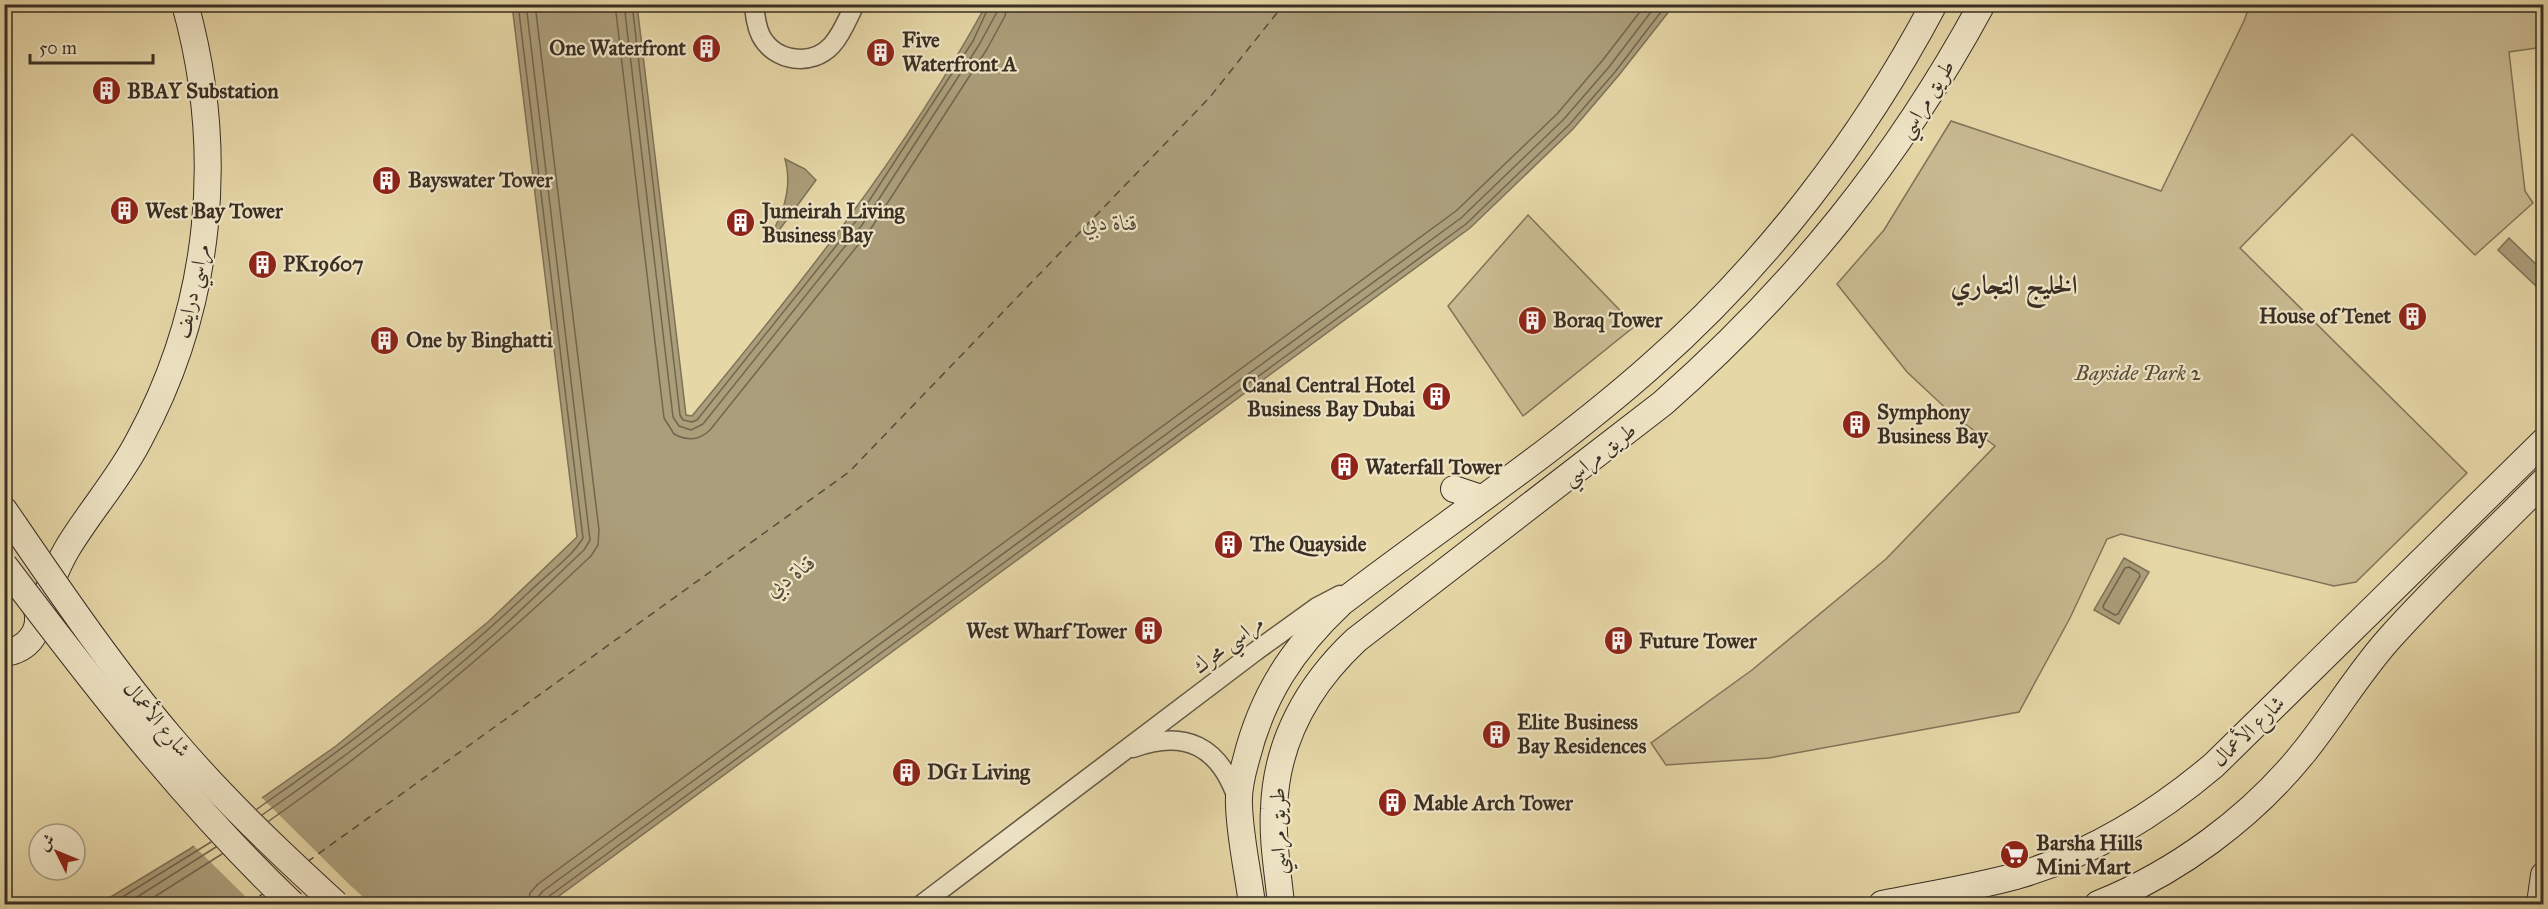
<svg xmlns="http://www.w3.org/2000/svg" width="2548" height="909" viewBox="0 0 2548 909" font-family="'IM FELL Great Primer',Amiri,serif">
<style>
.green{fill:#c9ba91;stroke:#81745a;stroke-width:1.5}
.water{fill:#ab9e7a;stroke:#7d7258;stroke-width:1.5}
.pier{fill:#e6d7a7}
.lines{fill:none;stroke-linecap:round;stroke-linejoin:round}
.shore{stroke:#72664f;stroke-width:1.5}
.ferry{stroke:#564b3a;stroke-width:1.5;stroke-dasharray:8 6;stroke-linecap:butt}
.street-casing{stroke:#645945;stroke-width:21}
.secondary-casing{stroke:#392f24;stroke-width:28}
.street{stroke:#efe5c6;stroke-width:18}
.secondary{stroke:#efe5c6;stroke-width:26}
.secondary-bridge-casing{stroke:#392f24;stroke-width:28;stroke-linecap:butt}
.secondary-bridge{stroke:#efe5c6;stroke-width:26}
.labels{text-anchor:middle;stroke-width:4.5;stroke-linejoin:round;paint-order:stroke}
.poi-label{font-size:21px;font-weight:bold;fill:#392f24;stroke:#efe5c6;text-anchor:start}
.street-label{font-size:21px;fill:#392f24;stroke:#efe5c6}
.park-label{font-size:21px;font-style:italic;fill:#564b3a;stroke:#efe5c6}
.water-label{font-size:22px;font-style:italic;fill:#564b3a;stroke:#efe5c6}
.district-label{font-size:27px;font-weight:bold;fill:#392f24;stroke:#efe5c6}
</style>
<rect width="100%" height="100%" fill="#e6d7a7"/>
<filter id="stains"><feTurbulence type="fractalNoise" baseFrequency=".00333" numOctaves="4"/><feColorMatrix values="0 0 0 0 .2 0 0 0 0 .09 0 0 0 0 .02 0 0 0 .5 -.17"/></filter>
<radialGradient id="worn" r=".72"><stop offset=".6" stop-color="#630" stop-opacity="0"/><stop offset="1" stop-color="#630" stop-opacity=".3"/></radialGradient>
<g class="green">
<polygon points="2250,4 2543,5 2543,47 2509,52 2525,191 2533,203 2475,255 2352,134 2240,248 2467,473 2356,582 2334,586 2121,534 2107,539 2070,618 2019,712 1769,758 1666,765 1651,743 1752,670 1886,559 1995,446 1953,415 1907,372 1837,284 1884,230 1951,121 2161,191 2244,21"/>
<polygon points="1528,215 1635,326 1523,416 1448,306"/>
</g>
<g class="water">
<path d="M512,5h125l49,410 6,1c108,-131 212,-261 294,-411h688l-55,70 -46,54 -103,99 -922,676h-449l89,-54 148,-104 152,-124 89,-85z"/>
<path d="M785,159l20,10 11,11 -39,53 -4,-2c12,-22 19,-47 12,-72z"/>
<polygon points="2509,238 2543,271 2543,280 2537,287 2498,250"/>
<polygon points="2124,558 2149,572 2119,624 2094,610"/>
</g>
<polygon class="pier" points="260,796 351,886 371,904 253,904 192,844"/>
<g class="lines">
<g class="shore">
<path d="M615,4l49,414 10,16c13,7 25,7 36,-4l160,-200 117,-181 18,-33 2,-12"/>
<polyline points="624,4 673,417 679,426 691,430 703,424 862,225 979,45 997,12 998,4"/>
<polyline points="632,4 680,415 683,420 692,422 697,420 856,221 973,41 990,4"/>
<polygon points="2129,567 2139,573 2140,576 2118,614 2115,615 2104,609 2103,606 2125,568"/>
<path d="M257,809c95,-66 187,-137 271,-216 16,-16 44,-36 55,-55l-65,-534"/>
<path d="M262,815c82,-57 161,-117 235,-183 30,-27 58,-55 87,-82l6,-10 -64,-536"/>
<path d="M269,821c115,-81 220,-168 322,-265l7,-11 1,-15 -64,-526"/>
<polyline points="111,904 211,842"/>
<polyline points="126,904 216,847"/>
<polyline points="143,904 222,854"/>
<polyline points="528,904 530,893 538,884 1456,211 1557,114 1602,61 1646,4"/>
<polyline points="537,904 538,897 543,891 1461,218 1563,120 1609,67 1657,4"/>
<polyline points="545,904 548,897 1466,224 1569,125 1615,72 1667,4"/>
</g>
<g class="ferry">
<polyline points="307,862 849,472 1210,97 1284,4"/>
<polyline points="248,904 264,893"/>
</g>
<defs>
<g id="street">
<path d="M754,4c1,11 2,22 7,32 14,26 51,31 71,9 10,-11 16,-27 23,-41"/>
<path d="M1133,748c52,-19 86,-2 104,50"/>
<polyline points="922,904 1256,651 1317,607 1340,595"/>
</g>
<g id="secondary">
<polyline points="1454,489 1481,498"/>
<polyline points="4,510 15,526"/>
<path d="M38,621c8,-24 16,-50 29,-72 22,-37 52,-70 72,-109 73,-135 87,-289 46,-436"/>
<path d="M4,653c24,-3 40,-23 32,-47"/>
<path d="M1252,904c-4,-32 -12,-66 -13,-99 -1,-15 3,-31 7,-45 16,-65 47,-112 95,-157 103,-79 213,-151 310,-237 115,-101 211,-226 283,-362"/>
<path d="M1281,904c-3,-31 -9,-64 -7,-95 2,-67 34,-124 82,-169l307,-237c132,-116 235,-244 319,-399"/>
<path d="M1882,904c45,-9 90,-16 134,-28 74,-21 140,-62 198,-111l330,-324"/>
<path d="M2098,904c78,-31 153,-86 206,-152 29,-36 53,-77 84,-112 49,-55 104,-106 156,-159"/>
<polyline points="2540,904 2544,875"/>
</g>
</defs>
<use href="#street" class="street-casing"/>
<use href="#secondary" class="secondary-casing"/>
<use href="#street" class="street"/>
<use href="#secondary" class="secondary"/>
<defs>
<g id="secondary-bridge">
<path d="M15,526c50,73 100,146 157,213 50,59 107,113 164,165"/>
<path d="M4,565c90,119 180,236 288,339"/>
</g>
</defs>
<use href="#secondary-bridge" class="secondary-bridge-casing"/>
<use href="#secondary-bridge" class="secondary-bridge"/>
</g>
<defs>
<symbol id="building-disc" viewBox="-11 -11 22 22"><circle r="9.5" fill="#8f2418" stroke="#efe5c6"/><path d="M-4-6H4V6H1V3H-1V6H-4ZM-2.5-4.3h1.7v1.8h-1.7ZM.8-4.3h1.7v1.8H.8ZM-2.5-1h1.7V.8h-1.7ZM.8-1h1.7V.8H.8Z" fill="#fff"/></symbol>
<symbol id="supermarket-disc" viewBox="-11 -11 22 22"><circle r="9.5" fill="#8f2418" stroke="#efe5c6"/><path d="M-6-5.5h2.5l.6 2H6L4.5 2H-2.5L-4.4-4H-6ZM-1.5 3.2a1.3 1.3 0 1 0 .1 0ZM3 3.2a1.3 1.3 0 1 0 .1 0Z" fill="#fff"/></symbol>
</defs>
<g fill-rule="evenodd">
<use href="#building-disc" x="690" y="32" width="33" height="33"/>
<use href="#building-disc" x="864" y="36" width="33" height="33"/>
<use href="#building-disc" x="90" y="74" width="33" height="33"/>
<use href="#building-disc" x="370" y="164" width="33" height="33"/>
<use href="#building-disc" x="108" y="194" width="33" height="33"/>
<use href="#building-disc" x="724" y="206" width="33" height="33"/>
<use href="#building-disc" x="246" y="248" width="33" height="33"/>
<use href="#building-disc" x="2396" y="300" width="33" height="33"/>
<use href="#building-disc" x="1516" y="304" width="33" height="33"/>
<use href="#building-disc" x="368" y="324" width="33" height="33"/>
<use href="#building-disc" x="1420" y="380" width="33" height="33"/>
<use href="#building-disc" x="1840" y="408" width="33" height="33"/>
<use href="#building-disc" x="1328" y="450" width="33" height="33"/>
<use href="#building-disc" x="1212" y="528" width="33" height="33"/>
<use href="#building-disc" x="1132" y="614" width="33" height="33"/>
<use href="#building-disc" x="1602" y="624" width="33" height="33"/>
<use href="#building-disc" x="1480" y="718" width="33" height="33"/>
<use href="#building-disc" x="890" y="756" width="33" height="33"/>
<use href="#building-disc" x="1376" y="786" width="33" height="33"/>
<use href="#supermarket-disc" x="1998" y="838" width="33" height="33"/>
</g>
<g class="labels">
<g class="poi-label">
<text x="902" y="47">Five<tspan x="902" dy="24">Waterfront A</tspan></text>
<text x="686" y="55" text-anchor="end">One Waterfront</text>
<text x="127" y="98">BBAY Substation</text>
<text x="408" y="187">Bayswater Tower</text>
<text x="145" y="218">West Bay Tower</text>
<text x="762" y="218">Jumeirah Living<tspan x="762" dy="24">Business Bay</tspan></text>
<text x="283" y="271">PK19607</text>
<text x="2391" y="323" text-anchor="end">House of Tenet</text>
<text x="1553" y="327">Boraq Tower</text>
<text x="406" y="347">One by Binghatti</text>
<text x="1415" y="392" text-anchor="end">Canal Central Hotel<tspan x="1415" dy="24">Business Bay Dubai</tspan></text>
<text x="1877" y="419">Symphony<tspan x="1877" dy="24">Business Bay</tspan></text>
<text x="1365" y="474">Waterfall Tower</text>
<text x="1250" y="551">The Quayside</text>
<text x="1127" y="638" text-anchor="end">West Wharf Tower</text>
<text x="1639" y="648">Future Tower</text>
<text x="1517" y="729">Elite Business<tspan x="1517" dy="24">Bay Residences</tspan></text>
<text x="927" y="779">DG1 Living</text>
<text x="1413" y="810">Mable Arch Tower</text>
<text x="2036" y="850">Barsha Hills<tspan x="2036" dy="24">Mini Mart</tspan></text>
</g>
<g class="street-label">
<text transform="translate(1926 99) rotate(-58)" y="7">طريق مراسي</text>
<text transform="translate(192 291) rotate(-77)" y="7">مراسي درايف</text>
<text transform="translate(1599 454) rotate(-38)" y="7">طريق مراسي</text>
<text transform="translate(1228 644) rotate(-37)" y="7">مراسي محرك</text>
<text transform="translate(157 719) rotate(50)" y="7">شارع الأعمال</text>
<text transform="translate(2248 731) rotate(-44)" y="7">شارع الأعمال</text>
<text transform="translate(1278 831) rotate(-91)" y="7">طريق مراسي</text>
</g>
<g class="park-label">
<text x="2138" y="380">Bayside Park 2</text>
</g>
<g class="water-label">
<text x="1110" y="230">قناة دبي</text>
<text transform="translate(790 575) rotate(-36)" y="8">قناة دبي</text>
</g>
<g class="district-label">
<text x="2014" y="294">الخليج التجاري</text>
</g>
</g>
<rect width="2548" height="909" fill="none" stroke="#e6d7a7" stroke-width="24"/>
<rect x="6" y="6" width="2536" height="897" fill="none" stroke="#392f24" stroke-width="3"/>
<rect x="12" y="12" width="2524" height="885" fill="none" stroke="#392f24" stroke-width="1.5"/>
<g transform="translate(57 852) rotate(313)"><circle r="28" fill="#efe5c6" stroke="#a69c85" stroke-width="1.5"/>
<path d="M0-4.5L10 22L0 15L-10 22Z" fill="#8f2418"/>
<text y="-9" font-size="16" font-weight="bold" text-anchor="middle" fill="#392f24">ش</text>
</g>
<path d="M30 54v9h123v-9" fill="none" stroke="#392f24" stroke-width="3"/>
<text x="39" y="54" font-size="18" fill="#392f24" stroke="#efe5c6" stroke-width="4.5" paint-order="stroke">50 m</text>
<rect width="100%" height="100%" filter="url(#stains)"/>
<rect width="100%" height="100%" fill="url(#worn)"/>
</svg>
